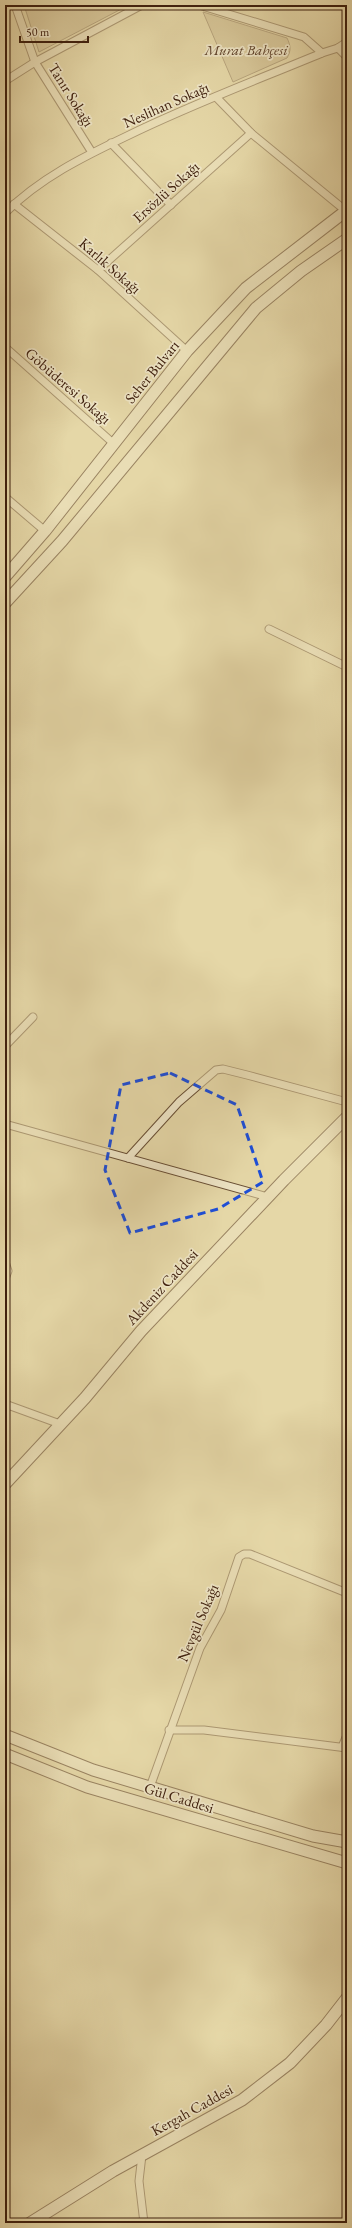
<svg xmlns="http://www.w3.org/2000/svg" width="352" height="2228" viewBox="0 0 352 2228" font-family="'EB Garamond',serif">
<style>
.green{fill:#c9b88d;stroke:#846c4e}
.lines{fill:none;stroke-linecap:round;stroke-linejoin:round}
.street-casing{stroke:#684e34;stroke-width:9}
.secondary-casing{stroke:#3f200e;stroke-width:13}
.street{stroke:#eee5c6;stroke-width:7}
.secondary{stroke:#eee5c6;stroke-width:11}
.marked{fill:none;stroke:#1d4ed8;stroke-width:3;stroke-dasharray:8 5;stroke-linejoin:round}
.labels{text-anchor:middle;stroke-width:3.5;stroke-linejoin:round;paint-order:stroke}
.park-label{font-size:15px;font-style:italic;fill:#62462e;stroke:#eee5c6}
.street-label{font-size:15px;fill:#3f200e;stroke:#eee5c6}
</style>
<rect width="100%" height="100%" fill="#e5d7a7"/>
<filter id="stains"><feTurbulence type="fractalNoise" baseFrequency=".005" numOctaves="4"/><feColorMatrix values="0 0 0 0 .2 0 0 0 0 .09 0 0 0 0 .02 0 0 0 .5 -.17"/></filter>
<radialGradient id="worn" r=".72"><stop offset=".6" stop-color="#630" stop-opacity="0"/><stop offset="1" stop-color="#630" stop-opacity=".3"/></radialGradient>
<g class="green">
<polygon points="24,5 129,5 39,52"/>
<path d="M203,12l84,26c4,8 4,13 0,20l-54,24z"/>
</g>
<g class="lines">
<defs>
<g id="street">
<polyline points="15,5 35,62 91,151"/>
<polyline points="199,5 304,37 322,53"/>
<polyline points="338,48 347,57"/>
<polyline points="5,81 35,62 142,5"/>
<polyline points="216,97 251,133 346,211"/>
<polyline points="111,143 171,205"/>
<polyline points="14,204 98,270 187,351"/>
<path d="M5,213c35,-35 78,-56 122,-77 63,-31 130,-56 195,-83l16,-5 9,-6"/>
<polyline points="98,270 251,133"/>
<polyline points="5,347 113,443"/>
<polyline points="5,497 45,531"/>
<polyline points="269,629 347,667"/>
<polyline points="5,1046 33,1017"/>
<polyline points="5,1124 268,1197"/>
<polyline points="128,1158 179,1102 216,1070 223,1069 247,1075 347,1102"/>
<polyline points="5,1262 8,1271 5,1279"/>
<polyline points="5,1404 60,1424"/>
<polyline points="169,1730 204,1730 347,1748"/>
<polyline points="342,1747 347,1735"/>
<polyline points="150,1787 200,1648 221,1610 239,1557 244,1554 250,1554 347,1593"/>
<polyline points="142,2155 139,2181 144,2223"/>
</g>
<g id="secondary">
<polyline points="5,577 45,531 187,351 246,288 347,210"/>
<polyline points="5,603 62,541 256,308 301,271 347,239"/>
<polyline points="5,1484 85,1398 141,1331 284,1180 347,1117"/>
<polyline points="5,1735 93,1770 313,1836 347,1842"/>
<polyline points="5,1754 87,1787 347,1863"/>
<polyline points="30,2223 113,2171 242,2100 290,2063 326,2025 347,1998"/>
</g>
</defs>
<use href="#street" class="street-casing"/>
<use href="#secondary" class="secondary-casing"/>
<use href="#street" class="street"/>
<use href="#secondary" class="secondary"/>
</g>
<path d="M0 0H352V2228H0ZM170,1073l67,32 26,77 -45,27 -88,24 -25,-63 16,-85z" fill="#e5d7a7" fill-opacity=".55" fill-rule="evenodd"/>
<path class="marked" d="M170,1073l67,32 26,77 -45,27 -88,24 -25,-63 16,-85z"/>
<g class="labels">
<g class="park-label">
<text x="246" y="55">Murat Bahçesi</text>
</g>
<g class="street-label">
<text transform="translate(71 95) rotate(58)" y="5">Tanır Sokağı</text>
<text transform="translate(166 105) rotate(-24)" y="5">Neslihan Sokağı</text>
<text transform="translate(166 192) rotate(-42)" y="5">Ersözlü Sokağı</text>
<text transform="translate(110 266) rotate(41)" y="5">Karlık Sokağı</text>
<text transform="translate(152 372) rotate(-51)" y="5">Seher Bulvarı</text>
<text transform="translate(68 386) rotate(41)" y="5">Göbüderesi Sokağı</text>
<text transform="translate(162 1287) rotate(-47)" y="5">Akdeniz Caddesi</text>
<text transform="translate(198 1623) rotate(-67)" y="5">Nevgül Sokağı</text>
<text transform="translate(179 1798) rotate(17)" y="5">Gül Caddesi</text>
<text transform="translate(192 2110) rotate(-29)" y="5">Kergah Caddesi</text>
</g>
</g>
<rect width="352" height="2228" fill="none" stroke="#e5d7a7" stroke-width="20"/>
<rect x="6" y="6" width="340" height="2216" fill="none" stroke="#3f200e" stroke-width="2"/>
<rect x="10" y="10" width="332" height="2208" fill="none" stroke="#3f200e"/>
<path d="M20 36v6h68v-6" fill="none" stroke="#3f200e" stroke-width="2"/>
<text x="26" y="36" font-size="12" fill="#3f200e" stroke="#eee5c6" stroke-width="3" paint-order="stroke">50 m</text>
<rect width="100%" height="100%" filter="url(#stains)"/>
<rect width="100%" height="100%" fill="url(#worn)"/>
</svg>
